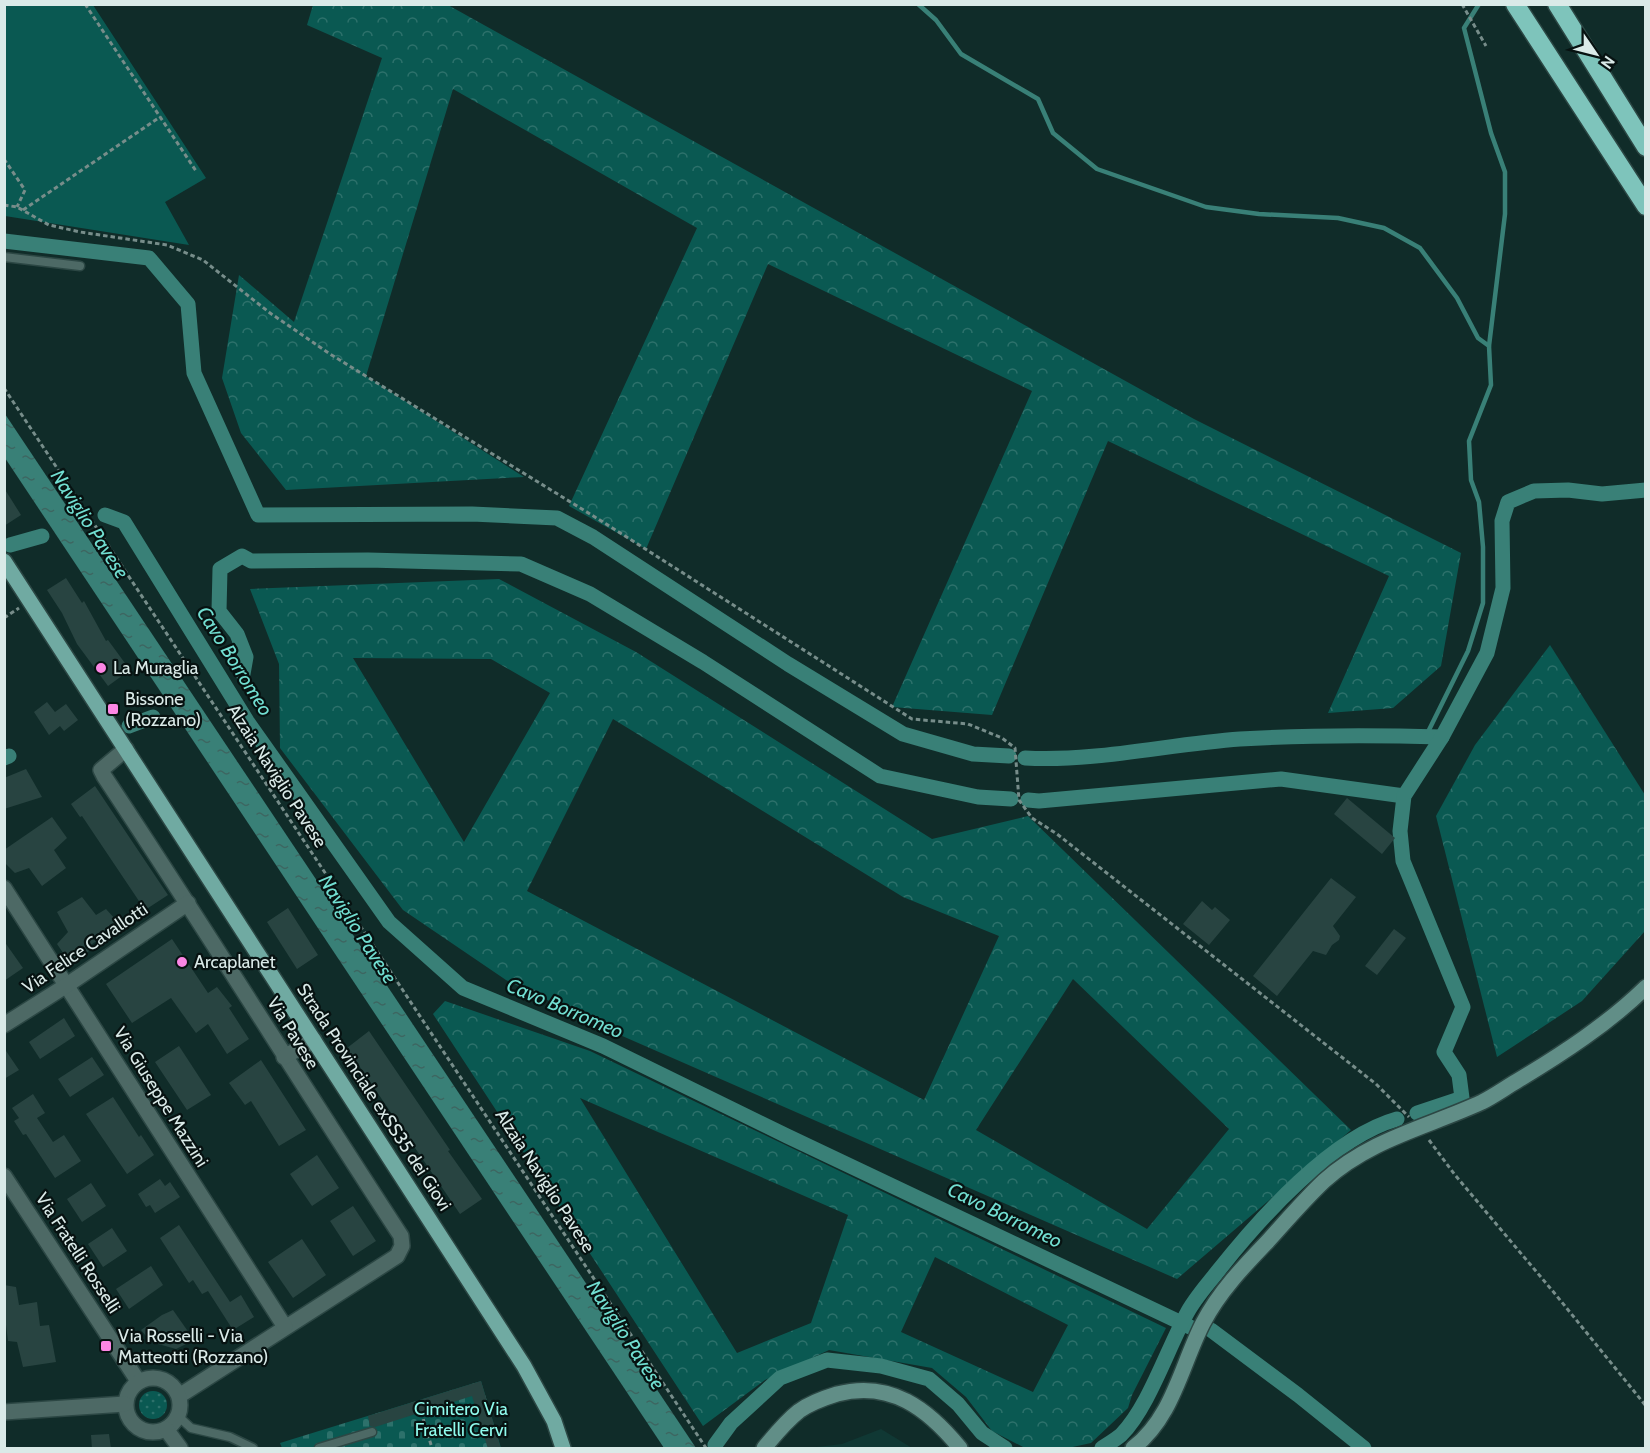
<svg xmlns="http://www.w3.org/2000/svg" width="1650" height="1453" viewBox="0 0 1650 1453" font-family="Cabin,sans-serif">
<style>
.built{fill:#103834}
.grass{fill:url(#grass-dots)}
.forest{fill:url(#forest-crowns);fill-rule:evenodd}
.cemetery{fill:url(#cemetery-stones)}
.garden{fill:#0a5952}
.water{fill:url(#water-ripples)}
.lines{fill:none;stroke-linecap:round;stroke-linejoin:round}
.stream{stroke:#398077;stroke-width:4.5}
.canal{stroke:#398077;stroke-width:15}
.building{fill:#284441}
.lane-casing{stroke:#2c4744;stroke-width:11}
.street-casing{stroke:#2c4744;stroke-width:18}
.secondary-casing{stroke:#2c4744;stroke-width:18}
.primary-casing{stroke:#2c4744;stroke-width:18}
.highway-casing{stroke:#2c4744;stroke-width:21}
.path{stroke:#778d8a;stroke-width:3;stroke-dasharray:4.5 3;stroke-linecap:butt}
.lane{stroke:#4d6965;stroke-width:8}
.street{stroke:#4d6965;stroke-width:15}
.secondary{stroke:#618e87;stroke-width:15}
.primary{stroke:#70aaa2;stroke-width:15}
.highway{stroke:#7ec4bb;stroke-width:18}
.poi-dot{fill:#fc86e4;stroke:#071211;stroke-width:2}
.labels{text-anchor:middle;stroke-width:4.5;stroke-linejoin:round;paint-order:stroke}
.poi-label{font-size:18px;fill:#daeae8;stroke:#071211;text-anchor:start}
.street-label{font-size:18px;fill:#daeae8;stroke:#071211}
.park-label{font-size:18px;fill:#8ffbed;stroke:#071211}
.water-label{font-size:20px;font-style:italic;fill:#71ded1;stroke:#071211}
</style>
<defs>
<pattern id="grass-dots" width="8" height="8" patternUnits="userSpaceOnUse" patternTransform="scale(1.5)"><rect width="8" height="8" fill="#0a5952"/><path d="M2 2h.1M6 6h.1" fill="none" stroke="#2d716b" stroke-width="1.8" stroke-linecap="round"/></pattern>
<pattern id="forest-crowns" width="20" height="18" patternUnits="userSpaceOnUse" patternTransform="scale(1.5)"><rect width="20" height="18" fill="#0a5952"/><path d="M2 6a3 3 0 1 1 6 0M12 15a3 3 0 1 1 6 0" fill="none" stroke="#2d716b"/></pattern>
<pattern id="cemetery-stones" width="16" height="16" patternUnits="userSpaceOnUse" patternTransform="scale(1.5)"><rect width="16" height="16" fill="#0a5952"/><path d="M2 7V4a2 2 0 0 1 4 0v3zM10 15v-3a2 2 0 0 1 4 0v3z" fill="#2d716b"/></pattern>
<pattern id="water-ripples" width="26" height="14" patternUnits="userSpaceOnUse" patternTransform="scale(1.5)"><rect width="26" height="14" fill="#398077"/><path d="M2 4q2-2 4 0t4 0M15 11q2-2 4 0t4 0" fill="none" stroke="#3d6661"/></pattern>
</defs>
<rect width="100%" height="100%" fill="#102c29"/>
<polygon class="built" points="881,1429 912,1448 808,1448 842,1444"/>
<circle class="grass" cx="153" cy="1405" r="14"/>
<g class="forest">
<polygon points="313,5 448,5 1194,419 1461,553 1441,666 1393,708 1328,713 1389,576 1108,441 992,715 892,707 1032,391 768,264 646,549 569,506 697,228 453,89 366,376 524,477 286,490 241,433 222,378 239,275 294,322 382,58 307,25"/>
<path d="M499,579l137,73 296,187 96,-23 323,314 -174,149 -557,-244 -114,-55 -103,-70 -123,-162 -1,-84 -29,-75zM353,658l138,1 59,34 -86,149zM613,719l290,178 96,39 -75,164 -397,-209zM1073,979l156,150 -82,100 -171,-99z"/>
<polygon points="1550,645 1645,795 1645,931 1582,1001 1497,1057 1436,816 1475,745"/>
<path d="M445,1001l145,50 576,277 -34,67 -4,13 -37,35 -23,5h-43l-33,-17 -26,-34 -34,-29 -103,-18 -64,30 -62,46 -270,-412zM580,1098l268,117 -37,108 -74,30zM935,1257l133,68 -35,67 -132,-60z"/>
</g>
<polygon class="cemetery" points="481,1381 501,1448 282,1448 280,1443"/>
<polygon class="garden" points="4,5 93,5 206,178 165,202 189,245 5,216"/>
<polygon class="water" points="5,414 696,1448 664,1448 5,458"/>
<g class="lines">
<g class="stream">
<polyline points="918,4 936,20 961,54 1038,99 1053,133 1097,169 1206,207 1259,214 1338,218 1384,228 1420,248 1457,298 1478,338 1489,346 1491,385 1469,441 1471,480 1479,502 1483,547 1483,603 1468,651 1426,736"/>
<polyline points="1479,4 1464,28 1491,133 1505,172 1505,214 1489,346"/>
</g>
<g class="canal">
<polyline points="4,241 149,258 188,304 194,373 258,515 472,514 557,518 593,537 788,664 903,734 973,754 1009,756"/>
<polyline points="105,515 124,522 247,721 389,922 463,988 603,1046 787,1136 1190,1327"/>
<polyline points="10,545 42,536"/>
<polyline points="243,674 246,657 237,634 219,611 220,569 242,556 251,561 368,560 521,564 590,594 703,662 880,776 978,797 1011,799"/>
<polyline points="129,726 153,717"/>
<polyline points="4,758 9,756"/>
<path d="M1025,758c71,4 144,-14 215,-19 67,-4 134,-4 202,-2"/>
<polyline points="1028,800 1039,801 1281,779 1404,796"/>
<polyline points="1417,1113 1462,1098 1459,1075 1444,1052 1463,1007 1403,861 1400,831 1404,796 1442,737 1487,653 1503,588 1502,521 1508,502 1534,491 1568,490 1602,494 1646,490"/>
<polyline points="1211,1330 1298,1395 1364,1448"/>
<polyline points="715,1445 731,1423 780,1378 827,1360 881,1366 929,1379 958,1404 982,1433 1005,1448"/>
<path d="M1102,1448c6,-4 13,-8 19,-13 27,-27 46,-85 65,-120 8,-16 21,-30 32,-44 41,-52 114,-134 179,-152"/>
</g>
</g>
<g class="building">
<polygon points="4,488 21,515 4,526"/>
<polygon points="66,578 82,603 84,601 106,641 108,640 130,670 108,686 77,644 62,613 47,590"/>
<polygon points="47,702 55,712 66,704 78,720 64,731 60,726 49,735 34,712"/>
<polygon points="26,769 42,797 4,809 4,778"/>
<polygon points="95,786 168,895 145,910 82,816 80,817 71,804"/>
<polygon points="1347,798 1395,838 1382,854 1334,814"/>
<polygon points="52,817 67,838 54,850 66,868 42,886 29,868 15,873 4,862 4,850"/>
<polygon points="1331,878 1356,897 1333,926 1340,936 1339,940 1332,945 1326,955 1313,951 1277,996 1253,976"/>
<polygon points="82,897 96,915 106,909 125,930 108,939 102,937 88,947 89,951 72,966 57,944 68,932 57,912"/>
<polygon points="1202,901 1212,910 1215,907 1230,920 1209,945 1183,924"/>
<polygon points="288,908 318,955 297,969 267,922"/>
<polygon points="1394,929 1406,938 1377,975 1365,966"/>
<polygon points="172,939 208,993 217,987 232,1006 229,1008 249,1039 227,1054 208,1024 196,1033 171,998 132,1023 106,984"/>
<polygon points="4,941 23,968 4,981"/>
<polygon points="64,1018 75,1036 40,1059 29,1042"/>
<polygon points="369,1031 450,1150 448,1151 482,1199 460,1214 347,1048"/>
<polygon points="179,1046 211,1095 187,1110 155,1062"/>
<polygon points="4,1048 19,1070 4,1079"/>
<polygon points="92,1057 104,1075 70,1097 58,1079"/>
<polygon points="261,1060 306,1130 279,1146 251,1101 245,1105 229,1083"/>
<polygon points="33,1094 45,1113 37,1118 53,1142 64,1135 81,1161 55,1178 26,1134 23,1135 14,1121 19,1118 12,1108"/>
<polygon points="113,1097 139,1137 141,1135 154,1155 127,1174 86,1114"/>
<polygon points="317,1155 339,1188 312,1206 290,1174"/>
<polygon points="160,1179 165,1186 170,1182 180,1197 155,1213 150,1205 146,1207 138,1194"/>
<polygon points="91,1183 106,1206 82,1222 67,1199"/>
<polygon points="353,1206 376,1241 353,1256 330,1221"/>
<polygon points="179,1225 230,1302 241,1295 254,1317 233,1330 208,1291 202,1294 193,1280 189,1283 160,1238"/>
<polygon points="112,1228 127,1251 103,1267 88,1244"/>
<polygon points="302,1239 326,1275 293,1298 268,1262"/>
<polygon points="151,1266 163,1285 129,1309 116,1289"/>
<polygon points="4,1285 16,1287 19,1305 37,1302 40,1326 49,1325 56,1362 23,1367 17,1342 8,1341 4,1309"/>
<polygon points="173,1310 194,1340 176,1349 151,1342 141,1330 162,1315"/>
<polygon points="481,1381 501,1449 488,1449 472,1396 375,1427 370,1426 368,1416"/>
<polygon points="109,1434 111,1449 92,1449 91,1435"/>
</g>
<g class="lines">
<defs>
<g id="lane">
<polyline points="4,257 80,266"/>
<polyline points="178,1416 191,1428 230,1437 253,1448"/>
<polyline points="319,1448 372,1432"/>
</g>
<g id="street">
<path d="M126,749l-25,21 3,6c101,152 197,307 297,460l1,10 -5,10 -218,140"/>
<polyline points="4,888 285,1327"/>
<polyline points="4,1025 67,985 188,903"/>
<polyline points="284,1057 314,1040"/>
<polyline points="4,1176 138,1381"/>
<circle cx="153" cy="1405" r="27"/>
<polyline points="4,1412 125,1404"/>
<polyline points="166,1429 180,1448"/>
</g>
<g id="secondary">
<path d="M764,1448c11,-13 21,-26 35,-37 11,-8 25,-13 38,-17 54,-14 91,15 123,54"/>
<path d="M1133,1448c40,-31 48,-82 70,-125 16,-31 41,-57 65,-82 18,-20 36,-41 56,-60 46,-42 104,-54 158,-79 12,-6 23,-14 35,-21 45,-27 91,-57 129,-94"/>
</g>
<polyline id="primary" points="4,561 524,1366 554,1421 563,1448"/>
<g id="highway">
<polyline points="1515,4 1646,206"/>
<polyline points="1557,4 1646,147"/>
</g>
</defs>
<use href="#lane" class="lane-casing"/>
<use href="#street" class="street-casing"/>
<use href="#secondary" class="secondary-casing"/>
<use href="#primary" class="primary-casing"/>
<use href="#highway" class="highway-casing"/>
<g class="path">
<polyline points="85,4 196,171"/>
<polyline points="1462,4 1486,46"/>
<polyline points="4,159 25,190 17,207"/>
<polyline points="4,205 17,207 49,225 80,232 167,245 203,260 270,313 330,354 603,522 912,719 968,724 1002,738 1015,748 1019,800 1032,818 1057,834 1376,1084 1409,1117"/>
<polyline points="23,210 160,117"/>
<polyline points="4,388 706,1448"/>
<polyline points="4,618 19,608"/>
<polyline points="1429,1140 1455,1175 1556,1295 1646,1406"/>
<polyline points="421,1412 432,1448"/>
</g>
<use href="#lane" class="lane"/>
<use href="#street" class="street"/>
<use href="#secondary" class="secondary"/>
<use href="#primary" class="primary"/>
<use href="#highway" class="highway"/>
</g>
<g class="poi-dot">
<circle cx="101" cy="668" r="6"/>
<rect x="107" y="703" width="12" height="12" rx="3"/>
<circle cx="182" cy="962" r="6"/>
<rect x="100" y="1340" width="12" height="12" rx="3"/>
</g>
<g class="labels">
<g class="poi-label">
<text x="113" y="674">La Muraglia</text>
<text x="125" y="705">Bissone<tspan x="125" dy="21">(Rozzano)</tspan></text>
<text x="194" y="968">Arcaplanet</text>
<text x="118" y="1342">Via Rosselli - Via<tspan x="118" dy="21">Matteotti (Rozzano)</tspan></text>
</g>
<g class="street-label">
<text transform="translate(277 776) rotate(57)" y="6">Alzaia Naviglio Pavese</text>
<text transform="translate(85 948) rotate(-34)" y="6">Via Felice Cavallotti</text>
<text transform="translate(293 1033) rotate(58)" y="6">Via Pavese</text>
<text transform="translate(161 1097) rotate(58)" y="6">Via Giuseppe Mazzini</text>
<text transform="translate(374 1097) rotate(57)" y="6">Strada Provinciale exSS35 dei Giovi</text>
<text transform="translate(545 1181) rotate(57)" y="6">Alzaia Naviglio Pavese</text>
<text transform="translate(78 1253) rotate(57)" y="6">Via Fratelli Rosselli</text>
</g>
<g class="park-label">
<text x="461" y="1415">Cimitero Via<tspan x="461" dy="21">Fratelli Cervi</tspan></text>
</g>
<g class="water-label">
<text transform="translate(90 524) rotate(57)" y="7">Naviglio Pavese</text>
<text transform="translate(235 661) rotate(58)" y="7">Cavo Borromeo</text>
<text transform="translate(358 929) rotate(57)" y="7">Naviglio Pavese</text>
<text transform="translate(565 1008) rotate(23)" y="7">Cavo Borromeo</text>
<text transform="translate(1005 1215) rotate(26)" y="7">Cavo Borromeo</text>
<text transform="translate(626 1335) rotate(57)" y="7">Naviglio Pavese</text>
</g>
</g>
<rect width="1650" height="1453" fill="none" stroke="#daeae8" stroke-width="12"/>
<g transform="translate(1596 54) rotate(125)" stroke="#071211" stroke-width="4.5" paint-order="stroke">
<path d="M0-4.5L10 22L0 15L-10 22Z" fill="#daeae8"/>
<text y="-9" font-size="16" font-weight="bold" text-anchor="middle" fill="#daeae8">N</text>
</g>
</svg>
